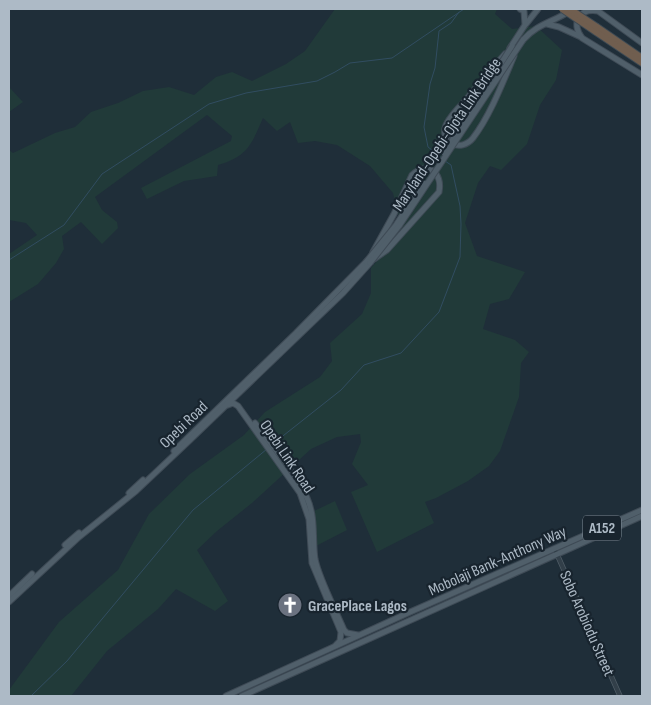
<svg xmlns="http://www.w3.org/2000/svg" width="651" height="705" viewBox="0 0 651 705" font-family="'Sofia Sans Condensed',sans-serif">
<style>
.green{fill:#213a39}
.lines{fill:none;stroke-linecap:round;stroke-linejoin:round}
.stream{stroke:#314d61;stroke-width:1}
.minor-casing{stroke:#505d67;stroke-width:5.5}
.major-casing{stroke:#3f4b56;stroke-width:7}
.highway-casing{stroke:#3d4a54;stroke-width:8}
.minor{stroke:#323f49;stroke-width:4}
.major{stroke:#505f6a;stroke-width:5}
.highway{stroke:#705e4f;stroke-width:6}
.major-bridge-casing{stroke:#3f4b56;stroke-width:7;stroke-linecap:butt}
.highway-bridge-casing{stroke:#3d4a54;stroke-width:8;stroke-linecap:butt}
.major-bridge{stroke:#505f6a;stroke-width:5}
.highway-bridge{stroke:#705e4f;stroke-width:6}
.labels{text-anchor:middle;stroke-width:4.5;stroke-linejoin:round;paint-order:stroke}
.shield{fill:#18242e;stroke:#808d98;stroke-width:1}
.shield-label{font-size:15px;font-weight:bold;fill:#adbac6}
.street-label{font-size:16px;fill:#adbac6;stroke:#18242e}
.poi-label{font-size:16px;font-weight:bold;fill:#adbac6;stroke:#18242e;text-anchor:start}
</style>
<rect width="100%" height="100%" fill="#1f2e39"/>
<g class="green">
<path d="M335,9h162l-2,5 17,15 24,-3 26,24 -6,30 -16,25 -13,39 -26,26 -11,-4 -12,17 -13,40 12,33 48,16 -16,27 -19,5 -7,25 32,11 14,12 -8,11 -2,34 -19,54 -11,15 -21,15 -32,17 -11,4 9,21 -57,29 -26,-60 17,-7 -16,-21 9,-22 -1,-8 -23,3 -26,12 -59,54 -35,28 -20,19 31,51 -13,10 -39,-22 -18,20 -51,42 -36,45h-62v-6l50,-68 59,-52 31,-56 41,-40 54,-39 21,-23 55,-35 12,-16 -2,-18 32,-29 9,-21v-25l17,-20 12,-26 -7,-29 -23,-27 -33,-21 -22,-4 -17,2 -8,-21 -13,9 -14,-13c-12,27 -15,38 -45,47l-1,11 -33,5 -37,18 -6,-11 90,-47 1,-5 -25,-21 -112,82 7,13 15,12 1,6 -16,16 -21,-22 -19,14 2,13 -8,14 -18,21 -29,18v-48l28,-19 -11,-12 -17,-3v-70l4,3 42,-20 20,-6 16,-15 27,-9 25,-12 26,-4 25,8 22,-18 16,-5 20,9 34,-17 19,-13z"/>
<polygon points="9,87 23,102 9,112"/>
<polygon points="335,501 347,530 316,546 314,511"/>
</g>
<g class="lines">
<g class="stream">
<polyline points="442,158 428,147 424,127 430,84 435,68 439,31 451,23 459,12"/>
<polyline points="9,260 64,225 102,174 209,104 246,93 317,81 335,72 350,63 392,58 464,9"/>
<polyline points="274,443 341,390 364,365 401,353 439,312 460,257 461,224 460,206 451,165 445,161"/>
<polyline points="31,696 67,661 193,510 267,449"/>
</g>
<defs>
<polyline id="minor" points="556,552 620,696"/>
<g id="major">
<polyline points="526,24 538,9"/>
<polyline points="547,24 559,27 581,37"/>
<path d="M523,40c14,-16 30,-18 47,-29"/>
<path d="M642,43l-44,-32c-19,-3 -27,12 -16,27l60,37"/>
<polyline points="510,48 525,25 524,11 520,9"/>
<path d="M505,54c-14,16 -27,31 -40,47 -7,7 -15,15 -19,24 -7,18 15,28 27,13 17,-22 30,-56 41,-82"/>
<path d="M373,252l21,-38 18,-39c15,-14 31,-3 27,17l-52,58 -13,9"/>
<polyline points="228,405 233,403 238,406 300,493 309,519 312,563 341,632 340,641 336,645"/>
<path d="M255,423c16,22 42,51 52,75 9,20 5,41 8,61 4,20 21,52 29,71l3,3 11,2"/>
<polyline points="174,451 296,333 366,262"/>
<polyline points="129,493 143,480"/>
<polyline points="65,545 79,533"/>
<polyline points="9,596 32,574"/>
<polyline points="9,602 79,537 136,491 190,440 343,293 370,263"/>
<polyline points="226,696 408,613 642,510"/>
<polyline points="242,696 642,516"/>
</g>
<g id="highway">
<polyline points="597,27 642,58"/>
<polyline points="596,32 642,63"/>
</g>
</defs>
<use href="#minor" class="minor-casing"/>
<use href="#major" class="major-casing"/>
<use href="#highway" class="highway-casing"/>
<use href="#minor" class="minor"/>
<use href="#major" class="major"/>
<use href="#highway" class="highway"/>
<defs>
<g id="major-bridge">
<polyline points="444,153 512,46"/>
<polyline points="366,262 396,225 424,183"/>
<polyline points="370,263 399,226 523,40"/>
</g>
<g id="highway-bridge">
<polyline points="562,9 596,32"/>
<polyline points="570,9 597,27"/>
</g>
</defs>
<use href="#major-bridge" class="major-bridge-casing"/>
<use href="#highway-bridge" class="highway-bridge-casing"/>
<use href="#major-bridge" class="major-bridge"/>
<use href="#highway-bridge" class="highway-bridge"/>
</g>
<defs>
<symbol id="church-disc" viewBox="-11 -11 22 22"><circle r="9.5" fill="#6b7280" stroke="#18242e"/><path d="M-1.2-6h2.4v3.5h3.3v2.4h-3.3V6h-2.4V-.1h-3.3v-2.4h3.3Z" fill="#fff"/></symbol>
</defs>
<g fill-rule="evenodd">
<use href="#church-disc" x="276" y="591" width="28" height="28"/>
</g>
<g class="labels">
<rect class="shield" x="583" y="515.5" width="38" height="25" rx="4"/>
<g class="shield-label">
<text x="602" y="533">A152</text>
</g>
<g class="street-label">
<text transform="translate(446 134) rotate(-56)" y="6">Maryland-Opebi-Ojota Link Bridge</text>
<text transform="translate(183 424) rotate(-44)" y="6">Opebi Road</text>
<text transform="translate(288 456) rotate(56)" y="6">Opebi Link Road</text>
<text transform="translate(497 560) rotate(-24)" y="6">Mobolaji Bank-Anthony Way</text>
<text transform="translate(588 623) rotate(66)" y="6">Sobo Arobiodu Street</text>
</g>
<g class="poi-label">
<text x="308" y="611">GracePlace Lagos</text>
</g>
</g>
<rect width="651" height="705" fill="none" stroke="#adbac6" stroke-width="20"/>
</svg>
